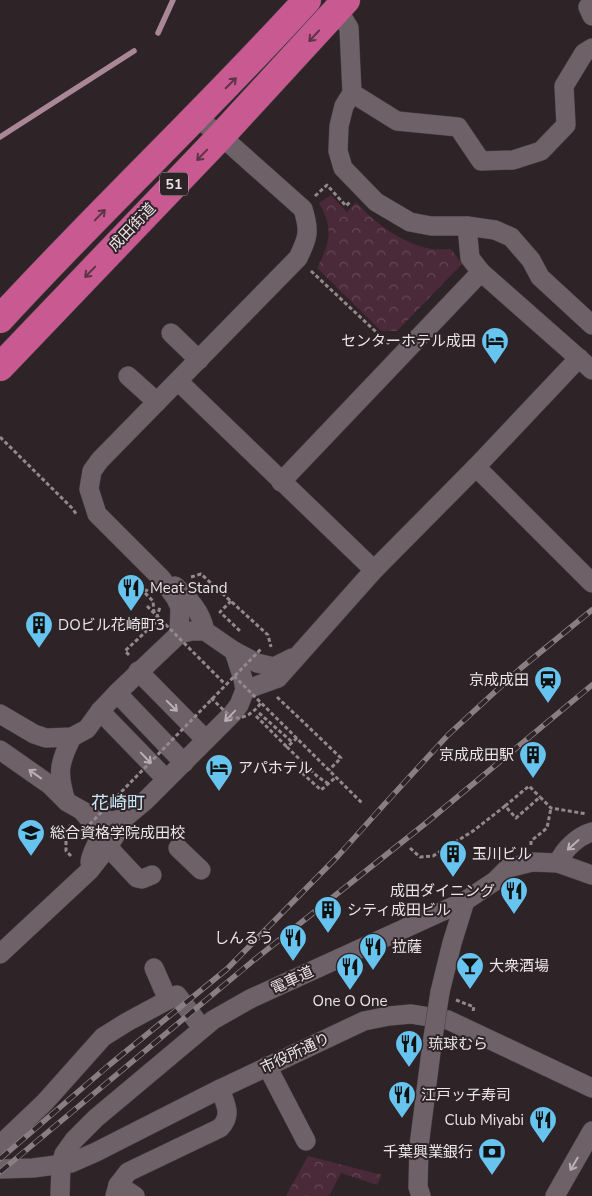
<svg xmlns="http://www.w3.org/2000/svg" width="592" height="1196" viewBox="0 0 592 1196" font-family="'Nunito Sans','Noto Sans JP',sans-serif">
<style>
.forest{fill:url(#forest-crowns)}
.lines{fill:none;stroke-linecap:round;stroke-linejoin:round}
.stream{stroke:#a98796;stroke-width:5.5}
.minor-casing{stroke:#494044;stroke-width:20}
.highway-casing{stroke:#494044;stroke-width:29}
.path{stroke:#93898d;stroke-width:3;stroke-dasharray:4 2.5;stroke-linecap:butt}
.minor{stroke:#6e6167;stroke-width:19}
.highway{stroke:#c85a91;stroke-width:28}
.rail-casing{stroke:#897f83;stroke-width:5.5}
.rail{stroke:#2e2327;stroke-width:4;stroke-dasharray:11;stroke-linecap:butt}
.minor-bridge-casing{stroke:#494044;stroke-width:20;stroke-linecap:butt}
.path-bridge{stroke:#93898d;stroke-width:3;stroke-dasharray:4 2.5;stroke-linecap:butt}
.minor-bridge{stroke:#6e6167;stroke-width:19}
.oneway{stroke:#5c3447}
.oneway2{stroke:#bab0b4}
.labels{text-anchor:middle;stroke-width:4;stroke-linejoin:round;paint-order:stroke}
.shield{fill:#2e2327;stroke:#b3aaad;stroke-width:1}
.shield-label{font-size:14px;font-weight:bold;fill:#ece4e7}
.street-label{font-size:15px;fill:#ece4e7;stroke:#2e2327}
.poi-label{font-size:15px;fill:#ece4e7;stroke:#2e2327;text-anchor:start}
.quarter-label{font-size:18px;fill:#c8e7f7;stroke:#2e2327}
</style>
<defs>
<pattern id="forest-crowns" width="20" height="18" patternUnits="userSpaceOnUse" patternTransform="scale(1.25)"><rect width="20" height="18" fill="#4a2938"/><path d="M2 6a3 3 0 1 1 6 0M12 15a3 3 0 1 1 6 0" fill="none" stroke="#644855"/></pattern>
</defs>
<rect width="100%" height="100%" fill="#2e2327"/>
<g class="forest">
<path d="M331,195l16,17 9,-10c18,20 44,40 71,46 7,2 16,1 24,1l11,15 -65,67h-16l-64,-63c13,-25 17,-39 2,-65z"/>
<polygon points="308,1156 382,1175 377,1185 341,1173 329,1196 286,1196"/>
</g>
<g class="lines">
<g class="stream">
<polyline points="158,33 173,0"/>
<polyline points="0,137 134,51"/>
</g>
<defs>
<g id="minor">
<polyline points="588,7 592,16"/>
<polyline points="338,10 349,28 352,93 344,106 339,126 338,151 343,168 376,202 410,222 431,226 467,226 495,230 511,237 531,260 540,277 592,325"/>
<polyline points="352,93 397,121 458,127 481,161 513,160 541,151 566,125 564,86 584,53 592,48"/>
<polyline points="467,226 470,258 481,272"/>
<polyline points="171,333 199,360"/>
<polyline points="128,376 157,402"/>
<polyline points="178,381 374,570"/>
<polyline points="476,467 592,583"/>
<polyline points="281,482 481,272 592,370"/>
<path d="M175,586c14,13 26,25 30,45"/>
<path d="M179,634l1,-27 -5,-10 -14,-19 -64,-64 -8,-25 3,-18 8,-11 198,-202c10,-20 12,-27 5,-49l-82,-73 -25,-19"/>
<polyline points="234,651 257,663 274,667 292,658"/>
<polyline points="138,671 206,740"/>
<polyline points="245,690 278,678 374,570 476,467 579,358"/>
<polyline points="117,693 184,763"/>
<polyline points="100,711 166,779"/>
<polyline points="0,714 34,734 46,738 72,737 87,729 100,711 117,693 179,634 192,631 205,631 234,651 243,679 245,690 239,705 233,713 145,801 127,816 114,821 97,819 67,802 50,785 0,750"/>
<path d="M66,801c-9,-28 -7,-38 6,-64"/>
<path d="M83,812c7,8 18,18 14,31 -3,7 -6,12 -7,19"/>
<polyline points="108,847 137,878 142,879 152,875"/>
<polyline points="178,848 201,870"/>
<path d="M558,863c6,-14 20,-27 34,-31"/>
<polyline points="0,954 89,871 108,847 127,816"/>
<polyline points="154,968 168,1000"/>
<polyline points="440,992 452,943 465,901"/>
<polyline points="267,1066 306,1141"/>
<polyline points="0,1145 45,1102 103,1037 127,1022 177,995 202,1028"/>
<polyline points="0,1169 33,1168 71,1163 96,1152 220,1089 364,1021 389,1016 411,1014 448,1020 592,1088"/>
<polyline points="118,1185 135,1196"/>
<polyline points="60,1196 61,1165 64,1154 74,1140 96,1118 213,1020 250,999 465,901 495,881 508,868 532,862 558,863 592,875"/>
<path d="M115,1196l3,-11 10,-13 92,-44c13,-13 5,-25 0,-39"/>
<polyline points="421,1196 418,1187 419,1146 432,1044"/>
<polyline points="555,1196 592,1131"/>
</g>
<g id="highway">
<path d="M0,319c100,-109 208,-210 307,-319"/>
<polyline points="0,367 221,136 346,0"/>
</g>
</defs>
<use href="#minor" class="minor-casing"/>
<use href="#highway" class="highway-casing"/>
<g class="path">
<polyline points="315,196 327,185 346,206 351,201"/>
<polyline points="311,271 389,344"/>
<polyline points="0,437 72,508 77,515"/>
<polyline points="191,577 201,574 268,635 271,647"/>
<polyline points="148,591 146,590 144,592 153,601 154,613"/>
<polyline points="231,601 220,612 241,632"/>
<polyline points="129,655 125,651 155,623 160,607"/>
<polyline points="277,697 341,758 329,770"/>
<polyline points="259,713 292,742"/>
<polyline points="256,716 287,747"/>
<polyline points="297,738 287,747 318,777 329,784"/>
<polyline points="302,773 321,790 336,777"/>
<polyline points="505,806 529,786 540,797"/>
<polyline points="531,845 531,841 547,828 551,808"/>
<polyline points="410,848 420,857 433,856 473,831 505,806 516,818 540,797 551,808 587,814"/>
<polyline points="71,856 66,851 66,831 71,825"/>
<polyline points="456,1000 474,1007 473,1011"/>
</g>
<use href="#minor" class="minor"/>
<use href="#highway" class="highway"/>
<defs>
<g id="rail">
<polyline points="0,1159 108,1066 227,969 338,856 381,808 448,735 521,668 592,610"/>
<polyline points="0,1172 254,960 426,823 592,685"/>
</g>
</defs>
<use href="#rail" class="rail-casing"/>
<use href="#rail" class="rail"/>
<defs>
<polyline id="minor-bridge" points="432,1044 440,992"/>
</defs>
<use href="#minor-bridge" class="minor-bridge-casing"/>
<g class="path-bridge">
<polyline points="147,606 225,684"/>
<polyline points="234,676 362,803"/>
<path d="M211,698l21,20c13,1 21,-5 29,-15"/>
<polyline points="85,829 261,649"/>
</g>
<use href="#minor-bridge" class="minor-bridge"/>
</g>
<defs><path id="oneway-shaft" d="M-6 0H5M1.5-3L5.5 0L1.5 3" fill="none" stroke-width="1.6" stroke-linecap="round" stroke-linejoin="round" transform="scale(1.25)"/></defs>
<g class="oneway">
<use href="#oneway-shaft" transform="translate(314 36) rotate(133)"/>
<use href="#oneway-shaft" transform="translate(231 83) rotate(-45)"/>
<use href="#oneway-shaft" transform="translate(202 155) rotate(134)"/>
<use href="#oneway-shaft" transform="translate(100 215) rotate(-46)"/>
<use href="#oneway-shaft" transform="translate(90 272) rotate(134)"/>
</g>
<g class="oneway2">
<use href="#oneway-shaft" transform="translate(172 706) rotate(45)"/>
<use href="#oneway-shaft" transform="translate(230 716) rotate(134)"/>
<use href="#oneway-shaft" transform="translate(146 758) rotate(46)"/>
<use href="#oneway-shaft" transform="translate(35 774) rotate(-144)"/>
<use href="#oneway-shaft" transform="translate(573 845) rotate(138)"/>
<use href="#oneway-shaft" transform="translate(574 1164) rotate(120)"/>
</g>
<defs>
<symbol id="hotel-pin" viewBox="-11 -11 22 30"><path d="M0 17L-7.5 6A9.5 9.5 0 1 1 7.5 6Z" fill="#66c4ef" stroke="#2e2327"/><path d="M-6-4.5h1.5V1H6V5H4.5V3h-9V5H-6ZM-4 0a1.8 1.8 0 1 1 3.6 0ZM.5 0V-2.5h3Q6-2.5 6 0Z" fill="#111"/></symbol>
<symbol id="restaurant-pin" viewBox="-11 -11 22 30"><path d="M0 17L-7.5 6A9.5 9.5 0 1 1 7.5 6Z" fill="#66c4ef" stroke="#2e2327"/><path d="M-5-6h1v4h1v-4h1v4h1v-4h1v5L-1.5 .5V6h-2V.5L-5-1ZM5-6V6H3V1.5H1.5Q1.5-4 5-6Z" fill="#111"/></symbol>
<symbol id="building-pin" viewBox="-11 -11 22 30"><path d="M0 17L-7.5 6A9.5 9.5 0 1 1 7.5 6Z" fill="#66c4ef" stroke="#2e2327"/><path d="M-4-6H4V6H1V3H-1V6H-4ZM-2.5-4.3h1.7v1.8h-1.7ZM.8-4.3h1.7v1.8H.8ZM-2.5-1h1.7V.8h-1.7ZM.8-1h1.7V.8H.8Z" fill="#111"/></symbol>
<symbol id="station-pin" viewBox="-11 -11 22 30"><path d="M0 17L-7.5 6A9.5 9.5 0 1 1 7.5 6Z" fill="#66c4ef" stroke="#2e2327"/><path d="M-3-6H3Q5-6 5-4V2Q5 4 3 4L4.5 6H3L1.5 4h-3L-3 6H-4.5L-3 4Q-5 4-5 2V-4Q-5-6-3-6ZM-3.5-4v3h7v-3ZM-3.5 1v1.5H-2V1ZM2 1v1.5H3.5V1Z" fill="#111"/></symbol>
<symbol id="university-pin" viewBox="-11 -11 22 30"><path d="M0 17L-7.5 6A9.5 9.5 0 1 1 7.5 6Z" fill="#66c4ef" stroke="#2e2327"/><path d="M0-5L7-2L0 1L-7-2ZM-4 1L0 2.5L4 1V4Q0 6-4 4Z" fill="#111"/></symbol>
<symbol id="bar-pin" viewBox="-11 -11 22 30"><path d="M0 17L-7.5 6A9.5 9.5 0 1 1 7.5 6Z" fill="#66c4ef" stroke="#2e2327"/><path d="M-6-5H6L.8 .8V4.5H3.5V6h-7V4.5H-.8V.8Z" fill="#111"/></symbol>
<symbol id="bank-pin" viewBox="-11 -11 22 30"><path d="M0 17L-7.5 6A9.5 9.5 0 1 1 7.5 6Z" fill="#66c4ef" stroke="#2e2327"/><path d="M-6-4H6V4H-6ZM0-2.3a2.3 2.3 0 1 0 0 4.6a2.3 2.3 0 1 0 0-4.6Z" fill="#111"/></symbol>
</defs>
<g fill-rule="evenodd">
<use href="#hotel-pin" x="479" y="325" width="32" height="43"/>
<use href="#restaurant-pin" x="115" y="572" width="32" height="43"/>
<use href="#building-pin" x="23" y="609" width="32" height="43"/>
<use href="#station-pin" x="532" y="664" width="32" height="43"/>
<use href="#building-pin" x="517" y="739" width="32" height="43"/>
<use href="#hotel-pin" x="203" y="752" width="32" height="43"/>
<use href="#university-pin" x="15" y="817" width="32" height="43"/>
<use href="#building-pin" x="437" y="838" width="32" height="43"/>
<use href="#restaurant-pin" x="498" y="875" width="32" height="43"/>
<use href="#building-pin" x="312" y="894" width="32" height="43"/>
<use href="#restaurant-pin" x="277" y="922" width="32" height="43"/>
<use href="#restaurant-pin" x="357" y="931" width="32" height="43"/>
<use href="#bar-pin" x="454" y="950" width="32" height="43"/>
<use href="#restaurant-pin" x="334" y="951" width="32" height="43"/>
<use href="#restaurant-pin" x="393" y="1028" width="32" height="43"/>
<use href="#restaurant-pin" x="386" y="1079" width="32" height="43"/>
<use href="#restaurant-pin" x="527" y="1104" width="32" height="43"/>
<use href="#bank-pin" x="476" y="1136" width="32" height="43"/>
</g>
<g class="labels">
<rect class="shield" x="160" y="172.5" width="28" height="23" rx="4"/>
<g class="shield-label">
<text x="174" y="189">51</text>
</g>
<g class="street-label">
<text transform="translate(132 227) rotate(-46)" y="5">成田街道</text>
<text transform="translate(292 980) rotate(-25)" y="5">電車道</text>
<text transform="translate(295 1053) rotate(-25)" y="5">市役所通り</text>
</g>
<g class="poi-label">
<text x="476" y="346" text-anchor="end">センターホテル成田</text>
<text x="150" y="593">Meat Stand</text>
<text x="58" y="630">DOビル花崎町3</text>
<text x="529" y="685" text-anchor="end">京成成田</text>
<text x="514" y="760" text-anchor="end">京成成田駅</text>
<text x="238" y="773">アパホテル</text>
<text x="50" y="838">総合資格学院成田校</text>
<text x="472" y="859">玉川ビル</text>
<text x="495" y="896" text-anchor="end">成田ダイニング</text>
<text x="347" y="915">シティ成田ビル</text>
<text x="274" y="943" text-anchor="end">しんるう</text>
<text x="392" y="952">拉薩</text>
<text x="489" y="971">大衆酒場</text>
<text x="350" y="1006" text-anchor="middle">One O One</text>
<text x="428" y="1049">琉球むら</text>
<text x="421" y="1100">江戸ッ子寿司</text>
<text x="524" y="1125" text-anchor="end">Club Miyabi</text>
<text x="473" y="1157" text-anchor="end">千葉興業銀行</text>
</g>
<g class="quarter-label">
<text x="118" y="809">花崎町</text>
</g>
</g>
</svg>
